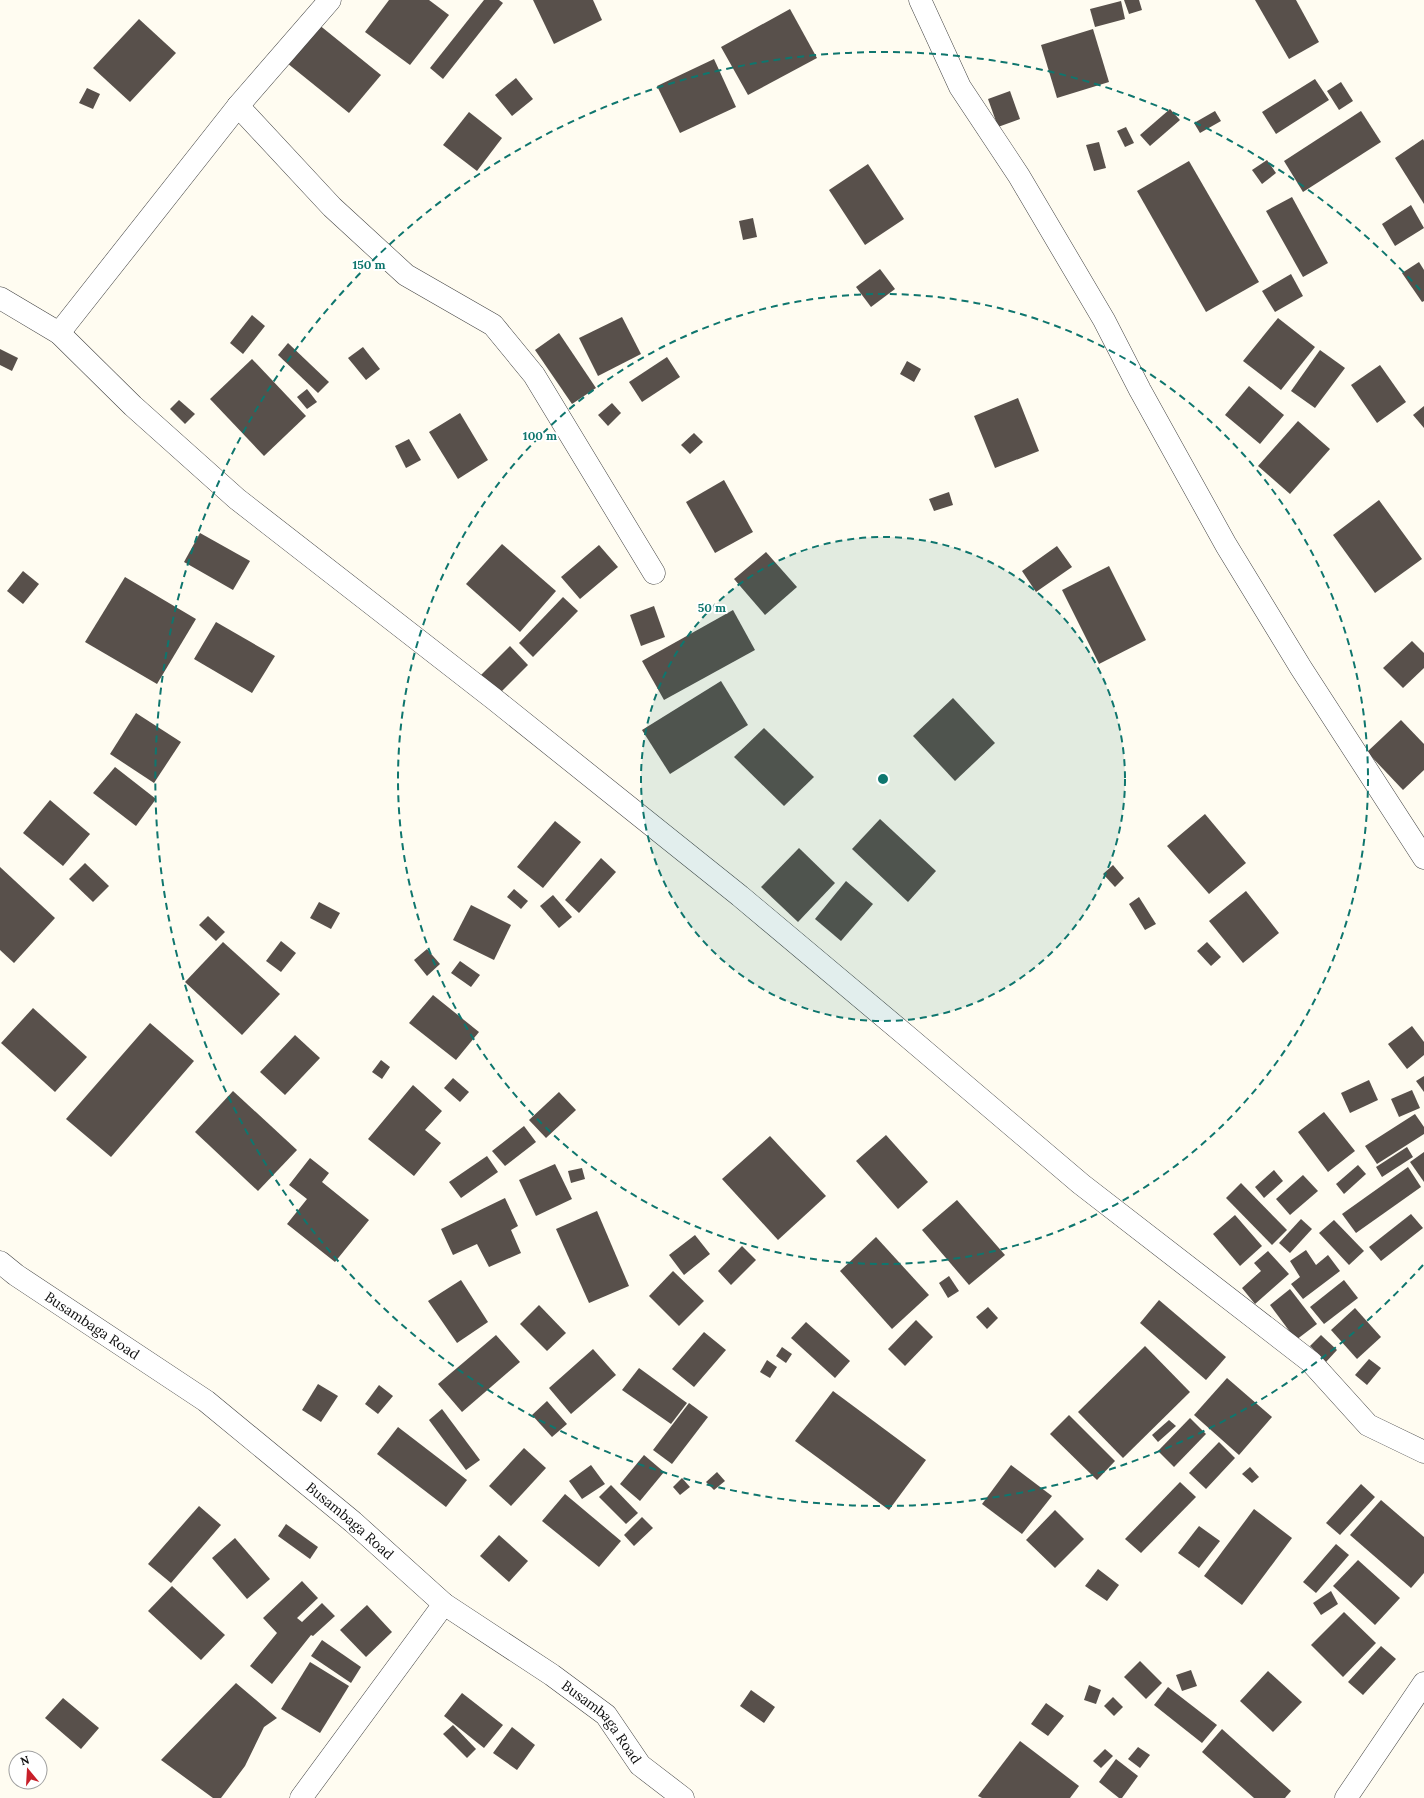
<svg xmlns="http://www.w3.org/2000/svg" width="1424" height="1798" viewBox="0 0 1424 1798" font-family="Lora,serif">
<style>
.building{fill:#58504b}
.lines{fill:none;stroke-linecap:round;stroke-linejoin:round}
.street-casing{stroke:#424242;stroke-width:23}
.street{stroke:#fff;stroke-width:22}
.ring{fill:none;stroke:#0f766e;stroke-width:2;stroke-dasharray:7 5}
.labels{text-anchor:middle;stroke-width:4;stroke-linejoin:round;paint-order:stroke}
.street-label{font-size:14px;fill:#0f0f0f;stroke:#fff}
.centre{fill:#0f766e;stroke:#fff;stroke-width:2}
.ring-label{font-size:12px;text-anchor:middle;font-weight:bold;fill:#0f766e;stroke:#fff;stroke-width:4;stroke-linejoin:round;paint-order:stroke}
</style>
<rect width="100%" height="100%" fill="#fffcf1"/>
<g class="building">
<polygon points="389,0 429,0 449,15 410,65 365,32"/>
<polygon points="484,0 499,0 503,3 443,79 430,68"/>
<polygon points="533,0 593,0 602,20 554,44"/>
<polygon points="1124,0 1139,0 1142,10 1129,14"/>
<polygon points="1255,0 1296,0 1319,42 1289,59"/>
<polygon points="1121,1 1125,19 1095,27 1090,9"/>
<polygon points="790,9 817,58 748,95 721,47"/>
<polygon points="139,19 176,53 130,102 93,68"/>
<polygon points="318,24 381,75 349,113 287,63"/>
<polygon points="1093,29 1109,82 1057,98 1041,45"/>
<polygon points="714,59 736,107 680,133 657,86"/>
<polygon points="516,78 533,99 512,116 495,95"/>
<polygon points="1315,79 1329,100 1276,134 1262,112"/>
<polygon points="1341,82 1353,101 1339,110 1327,91"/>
<polygon points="87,88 100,94 93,109 79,103"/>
<polygon points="1010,91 1020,119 998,127 988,99"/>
<polygon points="1170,109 1180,120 1150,146 1140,135"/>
<polygon points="1215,111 1221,121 1200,133 1194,123"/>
<polygon points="1361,111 1381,142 1303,192 1284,161"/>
<polygon points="469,112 502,138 477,171 443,145"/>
<polygon points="1126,127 1134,143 1125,147 1117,131"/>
<polygon points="1423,139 1424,141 1424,204 1395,158"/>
<polygon points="1099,142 1106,168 1094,171 1086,145"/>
<polygon points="1267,160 1276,173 1262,184 1252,170"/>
<polygon points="1189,161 1259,282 1206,312 1137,191"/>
<polygon points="868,164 904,219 865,245 829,190"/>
<polygon points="1292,197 1328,263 1303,277 1266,211"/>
<polygon points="1411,205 1424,228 1395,246 1382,224"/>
<polygon points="753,218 757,237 743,240 739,221"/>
<polygon points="1419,262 1424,270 1424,301 1422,302 1402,273"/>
<polygon points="880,269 895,289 871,307 856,287"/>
<polygon points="1291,274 1303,296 1275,312 1262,291"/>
<polygon points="252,315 265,326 243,354 230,343"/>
<polygon points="622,317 641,354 598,376 579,338"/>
<polygon points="1278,318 1315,347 1281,390 1243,361"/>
<polygon points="559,333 596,388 572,404 535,350"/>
<polygon points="288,343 329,382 318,393 278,355"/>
<polygon points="363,347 380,369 366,380 348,358"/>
<polygon points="0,349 18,358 12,371 0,365"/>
<polygon points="1320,350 1345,368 1315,408 1291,391"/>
<polygon points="667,357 680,377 642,402 629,382"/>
<polygon points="252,359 306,416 264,456 210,399"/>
<polygon points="907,361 921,369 914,382 900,374"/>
<polygon points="1380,365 1406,402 1377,423 1351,385"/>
<polygon points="1249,386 1284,415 1260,444 1225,415"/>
<polygon points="307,389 317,402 307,409 297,397"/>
<polygon points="1018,398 1039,451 995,468 974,416"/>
<polygon points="179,400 195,414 185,424 170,409"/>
<polygon points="612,403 621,413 608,426 598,415"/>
<polygon points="1424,406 1424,428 1413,415"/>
<polygon points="460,413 488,460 458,479 429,432"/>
<polygon points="1298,421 1330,449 1290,494 1258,466"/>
<polygon points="694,433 703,442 690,454 681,445"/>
<polygon points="409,439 421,460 406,468 395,446"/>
<polygon points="724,480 753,532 715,553 686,502"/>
<polygon points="949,492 953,505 934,511 929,499"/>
<polygon points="1379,500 1422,559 1375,593 1333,535"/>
<polygon points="200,533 250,561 233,590 184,562"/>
<polygon points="502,544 556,591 520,632 466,584"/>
<polygon points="599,545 618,567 580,599 561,577"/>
<polygon points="1057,546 1072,567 1036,592 1022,571"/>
<polygon points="766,552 797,587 765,615 734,579"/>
<polygon points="1109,566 1146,640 1099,664 1062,590"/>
<polygon points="23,571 39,584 23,604 7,591"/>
<polygon points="125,577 196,619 157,684 85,642"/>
<polygon points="563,597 578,611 533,657 519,643"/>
<polygon points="654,606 665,637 641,646 630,615"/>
<polygon points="733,610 755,650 664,700 642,661"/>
<polygon points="216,622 275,656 252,693 194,659"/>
<polygon points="1412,641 1424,653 1424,668 1403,688 1383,668"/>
<polygon points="510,646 528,665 498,695 480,676"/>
<polygon points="721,681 748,725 670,774 642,730"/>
<polygon points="953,698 995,743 955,781 913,736"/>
<polygon points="136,713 181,742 154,783 110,754"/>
<polygon points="1401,720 1424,744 1424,770 1403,790 1367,752"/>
<polygon points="764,728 814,777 784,806 734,757"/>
<polygon points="115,767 156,799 136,826 93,793"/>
<polygon points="50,800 90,834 63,866 23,833"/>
<polygon points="1205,814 1246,863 1209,894 1167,846"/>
<polygon points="880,819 936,871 908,902 852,849"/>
<polygon points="555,821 581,842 543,888 517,867"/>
<polygon points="799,848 835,883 798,922 761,887"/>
<polygon points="601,858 616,872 579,913 565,900"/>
<polygon points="85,863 109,886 93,902 69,879"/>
<polygon points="1113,865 1124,878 1115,887 1103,874"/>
<polygon points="0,867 55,918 14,963 0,950"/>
<polygon points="846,881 873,904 841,941 815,919"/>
<polygon points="514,889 528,901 521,909 507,897"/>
<polygon points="1246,891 1279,933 1243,963 1209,921"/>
<polygon points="553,895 572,917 559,928 540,906"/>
<polygon points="1139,897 1156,924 1145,930 1129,904"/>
<polygon points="319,902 340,913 331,929 310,918"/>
<polygon points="471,905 511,925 494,960 453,940"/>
<polygon points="208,916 225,932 216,941 199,925"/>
<polygon points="281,941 296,953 281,972 266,961"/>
<polygon points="223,942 280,994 242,1035 185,982"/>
<polygon points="1207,942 1221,957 1211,966 1197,951"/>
<polygon points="427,949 440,964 427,976 414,960"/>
<polygon points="460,961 480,975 471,987 451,973"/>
<polygon points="433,995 479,1032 456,1060 409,1023"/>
<polygon points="33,1008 87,1057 55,1092 1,1043"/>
<polygon points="150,1023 194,1061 111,1157 66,1119"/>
<polygon points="1412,1026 1424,1042 1424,1055 1407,1069 1388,1044"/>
<polygon points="295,1035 320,1058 285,1095 260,1072"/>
<polygon points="381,1060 390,1067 382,1079 372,1072"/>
<polygon points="1424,1076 1424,1092 1416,1081"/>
<polygon points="453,1078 469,1092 460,1102 444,1088"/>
<polygon points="1369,1080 1378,1100 1350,1113 1341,1093"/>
<polygon points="413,1085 442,1111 425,1130 441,1143 414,1176 368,1139"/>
<polygon points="1412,1090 1420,1108 1399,1117 1391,1099"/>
<polygon points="233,1091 297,1150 258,1191 195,1132"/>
<polygon points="559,1092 576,1110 546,1138 529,1120"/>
<polygon points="1324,1112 1355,1151 1328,1172 1298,1132"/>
<polygon points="1415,1114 1424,1127 1424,1134 1377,1164 1365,1146"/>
<polygon points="524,1126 536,1142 505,1166 492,1151"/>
<polygon points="886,1135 928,1182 898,1209 856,1161"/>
<polygon points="770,1136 826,1196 778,1240 722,1179"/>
<polygon points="1407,1147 1413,1157 1382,1177 1376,1167"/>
<polygon points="1424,1152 1424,1182 1410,1162"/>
<polygon points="487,1156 498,1172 461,1198 449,1182"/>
<polygon points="310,1158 329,1173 322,1182 369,1220 335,1262 287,1224 307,1199 289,1185"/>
<polygon points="555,1164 572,1199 536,1216 519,1180"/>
<polygon points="1358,1165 1366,1174 1344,1194 1336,1184"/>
<polygon points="1408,1167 1421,1187 1356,1233 1342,1214"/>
<polygon points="582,1168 585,1179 571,1183 568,1171"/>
<polygon points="1274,1170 1283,1181 1264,1198 1255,1187"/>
<polygon points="1303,1175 1318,1191 1290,1215 1276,1199"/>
<polygon points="1241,1183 1287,1230 1272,1245 1226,1198"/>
<polygon points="505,1198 518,1226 511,1230 521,1253 489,1267 477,1244 453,1255 441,1229"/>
<polygon points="957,1200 1005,1255 969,1285 922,1230"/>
<polygon points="597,1211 629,1286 589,1303 556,1229"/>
<polygon points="1411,1214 1423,1228 1381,1261 1369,1247"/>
<polygon points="1235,1215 1262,1246 1240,1266 1213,1234"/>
<polygon points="1301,1219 1312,1229 1290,1253 1279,1243"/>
<polygon points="1334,1220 1364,1251 1349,1265 1319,1233"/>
<polygon points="695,1235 710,1254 684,1275 669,1255"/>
<polygon points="876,1237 929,1295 892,1329 840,1271"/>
<polygon points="742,1246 756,1260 731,1285 718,1271"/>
<polygon points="1306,1250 1316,1265 1328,1255 1340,1271 1303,1299 1291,1284 1300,1277 1290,1261"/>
<polygon points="1268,1251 1289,1274 1255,1304 1242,1288 1261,1271 1254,1263"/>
<polygon points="673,1271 704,1301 679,1326 649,1296"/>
<polygon points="949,1276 959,1291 948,1298 939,1283"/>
<polygon points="461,1280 488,1322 457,1343 428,1301"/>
<polygon points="1344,1280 1358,1298 1324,1324 1310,1307"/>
<polygon points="1290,1289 1317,1324 1296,1340 1270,1305"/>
<polygon points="1159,1300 1226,1357 1206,1380 1140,1323"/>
<polygon points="539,1305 566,1333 547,1351 520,1324"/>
<polygon points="988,1307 998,1318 987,1329 976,1317"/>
<polygon points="1355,1308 1381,1337 1357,1359 1331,1330"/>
<polygon points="916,1320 933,1337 905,1366 888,1349"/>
<polygon points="806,1322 850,1361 835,1378 791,1338"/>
<polygon points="704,1332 726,1350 694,1387 672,1369"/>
<polygon points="496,1335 520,1362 462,1412 438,1384"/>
<polygon points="1321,1335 1337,1350 1326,1362 1310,1346"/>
<polygon points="1145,1346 1190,1392 1123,1458 1078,1412"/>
<polygon points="782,1347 792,1354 786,1363 776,1356"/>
<polygon points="593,1349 616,1375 571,1414 549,1388"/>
<polygon points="1369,1359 1381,1368 1367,1385 1355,1375"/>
<polygon points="767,1360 777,1367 770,1378 760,1372"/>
<polygon points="639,1368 687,1403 671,1424 622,1390"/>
<polygon points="1227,1378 1272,1417 1239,1455 1194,1415"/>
<polygon points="318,1384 338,1396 321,1422 302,1410"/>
<polygon points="379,1385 393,1396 378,1414 365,1404"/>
<polygon points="833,1391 926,1460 889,1510 795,1441"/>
<polygon points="547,1401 567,1424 552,1437 532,1415"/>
<polygon points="689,1403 708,1417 672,1464 653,1450"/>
<polygon points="442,1409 480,1460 466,1470 429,1420"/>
<polygon points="1069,1415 1115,1461 1097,1480 1050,1434"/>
<polygon points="1190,1418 1206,1434 1174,1467 1158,1451"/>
<polygon points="1169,1420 1176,1426 1158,1442 1152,1435"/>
<polygon points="398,1427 467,1480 446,1507 377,1454"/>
<polygon points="1219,1442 1235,1458 1206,1489 1189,1473"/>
<polygon points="524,1448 546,1468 511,1506 489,1486"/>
<polygon points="644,1455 664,1472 640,1501 620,1484"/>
<polygon points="591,1465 605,1484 582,1499 569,1481"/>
<polygon points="1011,1465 1052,1496 1022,1534 982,1504"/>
<polygon points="1250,1467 1259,1477 1252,1483 1242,1474"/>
<polygon points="717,1472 725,1481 714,1490 706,1482"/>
<polygon points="682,1478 690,1487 680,1495 673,1487"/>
<polygon points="1180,1482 1196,1497 1141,1553 1125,1539"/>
<polygon points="1361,1484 1375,1497 1340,1535 1326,1523"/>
<polygon points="611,1485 638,1513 626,1524 599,1497"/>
<polygon points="565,1494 621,1541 599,1567 542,1521"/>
<polygon points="1381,1500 1424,1537 1424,1573 1411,1588 1350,1535"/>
<polygon points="199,1506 221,1525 171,1583 148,1564"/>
<polygon points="1254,1509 1292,1538 1242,1605 1204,1576"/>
<polygon points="1055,1510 1084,1539 1055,1568 1026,1540"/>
<polygon points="642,1517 653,1528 634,1546 624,1535"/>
<polygon points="286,1524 318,1547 310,1559 278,1536"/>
<polygon points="1199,1526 1220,1541 1199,1568 1178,1553"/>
<polygon points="499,1535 528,1561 509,1582 480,1556"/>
<polygon points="235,1538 270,1579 247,1599 212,1558"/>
<polygon points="1336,1544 1349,1555 1316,1593 1303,1582"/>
<polygon points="1358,1560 1400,1598 1375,1625 1333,1586"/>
<polygon points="1098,1569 1119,1585 1107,1601 1085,1586"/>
<polygon points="302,1581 318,1598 297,1618 302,1622 322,1603 335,1616 313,1636 311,1635 272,1684 250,1666 277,1633 263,1618"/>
<polygon points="172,1586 225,1635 201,1660 148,1611"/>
<polygon points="1331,1591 1338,1604 1321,1615 1313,1603"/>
<polygon points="367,1605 392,1632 366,1657 340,1630"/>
<polygon points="1344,1612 1376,1643 1343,1677 1311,1645"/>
<polygon points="322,1640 361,1667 351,1683 311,1656"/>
<polygon points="1381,1646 1396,1659 1363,1695 1348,1682"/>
<polygon points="1140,1661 1162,1683 1146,1699 1124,1677"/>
<polygon points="310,1662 349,1686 320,1733 281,1709"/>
<polygon points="1191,1670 1197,1686 1182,1691 1176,1675"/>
<polygon points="1268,1671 1302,1702 1273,1732 1240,1701"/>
<polygon points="236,1683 277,1718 264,1727 245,1766 221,1798 213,1798 161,1760"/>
<polygon points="1089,1685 1101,1690 1096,1704 1084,1700"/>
<polygon points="1168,1687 1217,1725 1202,1743 1154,1705"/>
<polygon points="751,1690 775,1707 764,1723 740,1706"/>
<polygon points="462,1693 503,1725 484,1748 444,1716"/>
<polygon points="1113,1697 1123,1707 1114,1716 1104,1706"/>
<polygon points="63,1698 99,1728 81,1749 45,1718"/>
<polygon points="1046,1703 1064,1716 1048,1736 1031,1724"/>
<polygon points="453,1725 476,1749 467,1758 443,1734"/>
<polygon points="512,1727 535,1745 517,1770 493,1753"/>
<polygon points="1222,1729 1291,1791 1285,1798 1254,1798 1202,1752"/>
<polygon points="1020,1741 1079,1786 1070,1798 982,1798 978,1796"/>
<polygon points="1138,1747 1150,1755 1140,1768 1128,1759"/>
<polygon points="1105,1749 1113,1756 1101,1768 1093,1761"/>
<polygon points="1116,1759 1138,1776 1122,1798 1119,1798 1099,1782"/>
</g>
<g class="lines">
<defs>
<g id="street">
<polyline points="920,0 960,87 1019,176 1104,320 1140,390 1226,545 1301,668 1424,858"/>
<polyline points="238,106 332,207 406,275 493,325 534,375 654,573"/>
<polyline points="0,298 59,333 133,406 237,499 494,699 740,896 908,1037 1081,1184 1311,1362 1368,1425 1424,1452"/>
<polyline points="59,333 238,106 330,0"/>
<path id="s1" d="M0,1262l16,13 190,126 147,121 91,82 108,71 54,40 34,50 43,33"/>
<polyline points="301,1798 444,1604"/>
<polyline points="1346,1798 1424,1683"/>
</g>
</defs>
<use href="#street" class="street-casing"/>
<use href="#street" class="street"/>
</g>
<circle cx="883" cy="779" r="242" fill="#0f766e" fill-opacity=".12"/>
<g class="ring">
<circle cx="883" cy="779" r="242"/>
<circle cx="883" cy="779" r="485"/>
<path d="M1423 1265A727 727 0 1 1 1423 293"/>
</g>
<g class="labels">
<g class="street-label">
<text dy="5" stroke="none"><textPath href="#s1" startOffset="112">Busambaga Road</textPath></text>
<text dy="5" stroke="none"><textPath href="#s1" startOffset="436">Busambaga Road</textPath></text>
<text dy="5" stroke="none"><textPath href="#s1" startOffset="760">Busambaga Road</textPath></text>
</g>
</g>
<circle cx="883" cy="779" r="6" class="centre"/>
<g class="ring-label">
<text x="369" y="269">150 m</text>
<text x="540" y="440">100 m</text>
<text x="712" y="612">50 m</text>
</g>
<g transform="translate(28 1770) rotate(342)"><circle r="19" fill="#ffffff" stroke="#9f9f9f"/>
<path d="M0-3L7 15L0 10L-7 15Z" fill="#c81f29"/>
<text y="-6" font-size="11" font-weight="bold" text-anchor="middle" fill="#0f0f0f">N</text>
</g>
</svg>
